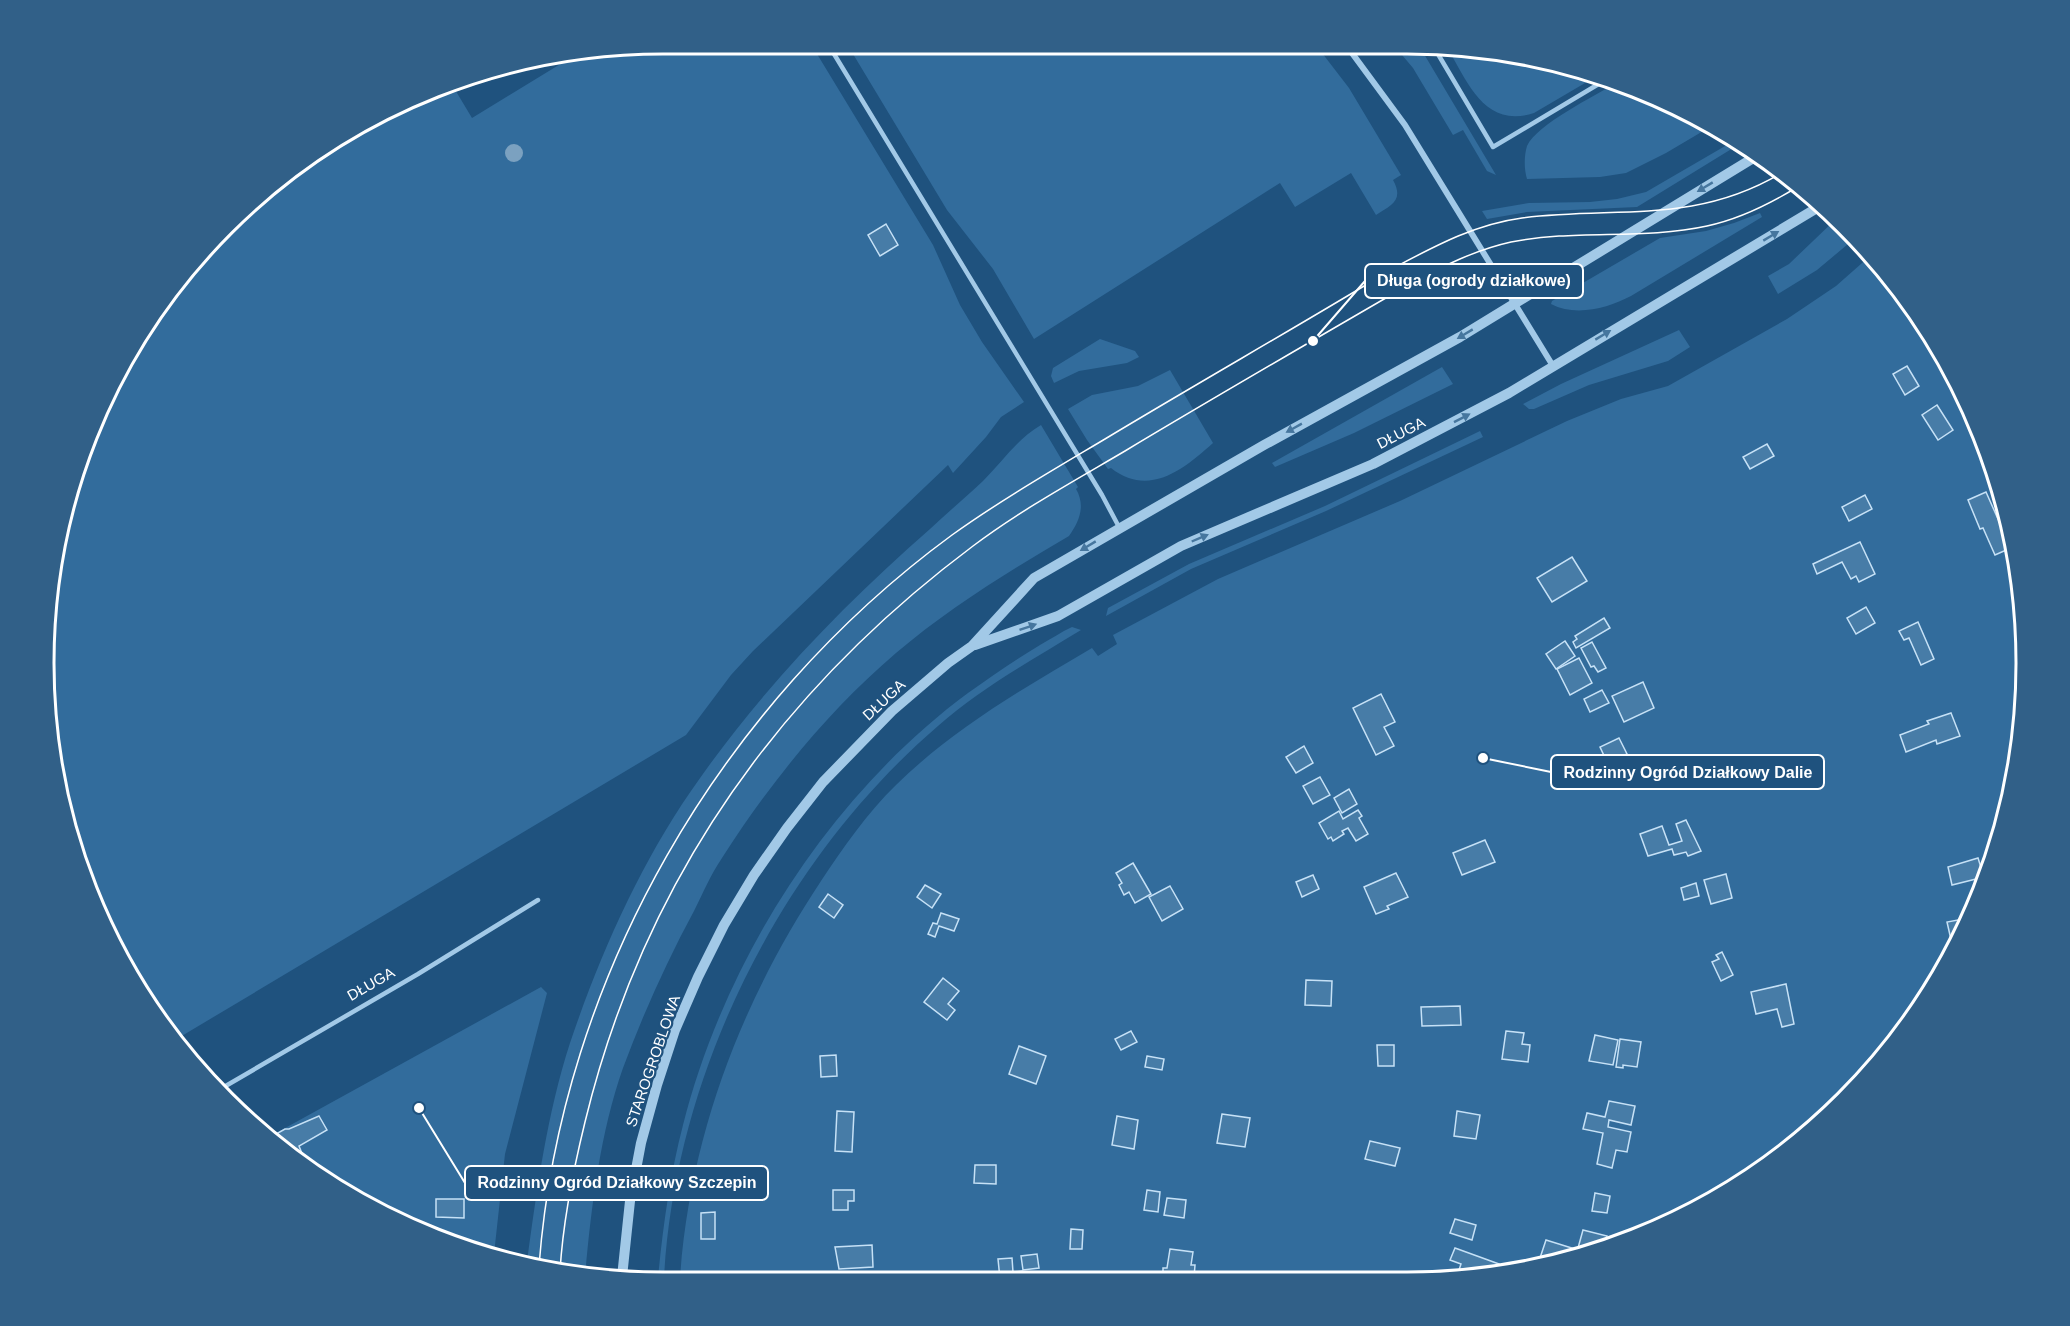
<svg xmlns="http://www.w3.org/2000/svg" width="2070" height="1326" viewBox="0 0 2070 1326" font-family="Arial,sans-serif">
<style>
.green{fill:#326c9c}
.building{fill:#477ca7;stroke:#c6e1f6;stroke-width:1.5}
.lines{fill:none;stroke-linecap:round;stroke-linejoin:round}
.service{stroke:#a2c9e7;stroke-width:4.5}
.minor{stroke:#a2c9e7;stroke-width:6}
.tertiary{stroke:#a2c9e7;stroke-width:10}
.tram{stroke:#fff;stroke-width:1.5}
.tree{fill:#7ba1c0}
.oneway{fill:#46769e}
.labels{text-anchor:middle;stroke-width:4.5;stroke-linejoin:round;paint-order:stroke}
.street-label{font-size:15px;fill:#fff;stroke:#1f527e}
.rim{fill:none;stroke:#fff;stroke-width:3}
.leader{fill:none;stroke:#fff;stroke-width:2}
.callout-dot{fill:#fff;stroke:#1f527e;stroke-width:2}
.callout{fill:#1f527e;stroke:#fff;stroke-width:2}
.callout-label{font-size:16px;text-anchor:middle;font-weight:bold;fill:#fff}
</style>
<rect width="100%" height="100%" fill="#1f527e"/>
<g class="green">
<polygon points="585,49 814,49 933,245 960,305 982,342 1024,402 1001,417 986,437 953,473 948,465 753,651 731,675 686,735 175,1040 127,973 65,823 45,704 45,623 76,464 126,354 172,286 254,197 319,148 451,83 472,118"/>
<path d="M850,49h469l30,39 52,87 -8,5c11,20 -1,25 -17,35l-25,-42 -56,34 -15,-24 -246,156 -41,-70 -46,-59z"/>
<polygon points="1397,49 1421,49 1496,175 1487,171 1463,130 1453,135 1413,68"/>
<path d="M1448,49h40l80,16 29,11 -63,37c-49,16 -66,-30 -86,-64z"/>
<path d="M1616,83l65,24 29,20 -44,26 -40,20 -26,4 -73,2c-3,-9 -3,-24 0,-33 10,-22 68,-50 89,-63z"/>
<polygon points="1732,142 1738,145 1637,207 1527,212 1487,219 1482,211 1529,203 1590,202 1617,199 1646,192"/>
<path d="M1760,213l2,4 -131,79c-23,12 -55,21 -80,8l1,-3 108,-63 46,-7 28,-8z"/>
<polygon points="1836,219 1854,239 1817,270 1778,294 1768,276 1789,264"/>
<path d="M1870,256l28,30 64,103 43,113 20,120 -4,122 -27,118 -50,110 -71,99 -89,83 -103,64 -113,43 -121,20 -767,-3c10,-143 62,-278 141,-397 22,-33 46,-68 75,-96 57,-56 128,-97 196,-137l6,8 19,-12 -4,-9 105,-56 182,-78 167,-80 54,-22 47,-13 119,-67 49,-33z"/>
<polygon points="1679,330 1690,347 1668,361 1589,385 1534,409 1529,409 1523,404 1561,384"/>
<polygon points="1100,339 1135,351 1139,357 1127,363 1079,371 1054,383 1051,376 1053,368"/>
<polygon points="1442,367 1453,384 1354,433 1275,467 1272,463"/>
<path d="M1170,370l43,73c-29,26 -64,55 -102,25l-3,1 -21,-29 -19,-31 24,-14 46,-9z"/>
<path d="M1041,425l37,62 -2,2c10,17 3,33 -7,47 -60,35 -120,72 -173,117 -68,58 -126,130 -174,205 -11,16 -19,35 -28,53 -27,50 -51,103 -71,157 -23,65 -32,141 -38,209l-58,-15c10,-73 20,-148 43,-219 29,-86 69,-177 121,-252 67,-98 150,-184 239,-262 17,-16 36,-32 53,-48 20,-20 34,-42 58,-56z"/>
<polygon points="1480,431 1483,437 1326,511 1191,569 1106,616 1108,608 1189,564 1325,506"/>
<path d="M1072,627l9,3c-49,30 -100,58 -143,96 -156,134 -263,346 -274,552h-6c5,-52 12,-103 25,-153 42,-166 147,-330 285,-432 24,-17 47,-33 72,-48 11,-6 21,-13 32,-18z"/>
<polygon points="541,987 547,993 505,1154 494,1254 426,1235 319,1178 267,1138"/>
</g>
<g class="building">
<polygon points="886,224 898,245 880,256 868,235"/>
<polygon points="1907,366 1919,386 1905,395 1893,374"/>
<polygon points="1937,405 1953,430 1938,440 1922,415"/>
<polygon points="1767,444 1774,456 1750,469 1743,457"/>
<polygon points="1986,492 2006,537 2011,535 2013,547 1995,555 1983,528 1980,529 1968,500"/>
<polygon points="1865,495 1872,509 1849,521 1842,507"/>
<polygon points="1860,542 1875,574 1859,582 1856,576 1851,579 1842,562 1817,574 1813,564"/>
<polygon points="1572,557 1587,581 1552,602 1537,578"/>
<polygon points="1866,607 1875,623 1856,634 1847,618"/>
<polygon points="1604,618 1610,628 1576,648 1573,642 1577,639 1575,636"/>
<polygon points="1918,622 1934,659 1921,665 1909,638 1904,640 1899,631"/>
<polygon points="1565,641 1575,656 1556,669 1546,654"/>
<polygon points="1592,642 1606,668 1598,672 1594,666 1591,667 1581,648"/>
<polygon points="1579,658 1592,683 1570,695 1557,669"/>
<polygon points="1643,682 1654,708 1624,722 1612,696"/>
<polygon points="1602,690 1609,703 1590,712 1584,699"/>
<polygon points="1381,694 1395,722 1384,727 1394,746 1376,755 1353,708"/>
<polygon points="1951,713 1960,736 1937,744 1936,740 1906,752 1900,735 1929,724 1927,721"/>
<polygon points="1619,738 1627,754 1608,764 1600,747"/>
<polygon points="1304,746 1313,763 1296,773 1286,757"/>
<polygon points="1320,777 1330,795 1313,804 1303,786"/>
<polygon points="1349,789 1357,804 1342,813 1334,798"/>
<polygon points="1358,810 1362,816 1359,818 1368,834 1356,841 1348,828 1342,831 1344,834 1333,841 1331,837 1328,839 1319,823 1339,811 1343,819"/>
<polygon points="1686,820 1701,851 1688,856 1686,852 1674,855 1672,849 1648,856 1640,834 1662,826 1669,845 1682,841 1676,824"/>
<polygon points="1485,840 1495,862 1462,875 1453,853"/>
<polygon points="1978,858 1984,877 1952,885 1948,867"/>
<polygon points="1133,863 1151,894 1135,903 1129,892 1124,895 1119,885 1122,883 1116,873"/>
<polygon points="1396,873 1408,897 1387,906 1389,909 1376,914 1364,887"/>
<polygon points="1726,874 1732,898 1711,904 1704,880"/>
<polygon points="1313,875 1319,889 1302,897 1296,882"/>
<polygon points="1696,883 1699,896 1684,900 1681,888"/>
<polygon points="925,885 941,894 932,908 917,897"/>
<polygon points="1170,886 1183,909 1162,921 1149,897"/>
<polygon points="828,894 843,905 834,918 819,907"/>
<polygon points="941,913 959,919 954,931 939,926 935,937 928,934 933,923 937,924"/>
<polygon points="1963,919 1965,926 1957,943 1952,944 1947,922"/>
<polygon points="1722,952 1733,975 1721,981 1712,962 1719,959 1716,955"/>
<polygon points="943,978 959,991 948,1004 955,1010 947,1020 924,1002"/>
<polygon points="1306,980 1332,981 1331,1006 1305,1005"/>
<polygon points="1786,984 1794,1024 1782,1027 1777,1009 1756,1014 1751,992"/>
<polygon points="1460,1006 1461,1025 1422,1026 1421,1007"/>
<polygon points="1131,1031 1137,1042 1121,1050 1115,1039"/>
<polygon points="1506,1031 1524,1033 1522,1044 1530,1045 1528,1062 1502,1059"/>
<polygon points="1595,1035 1618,1040 1613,1065 1589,1061"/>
<polygon points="1620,1039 1641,1042 1637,1067 1623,1065 1623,1068 1616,1067"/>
<polygon points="1377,1045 1394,1045 1394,1066 1378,1066"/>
<polygon points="1019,1046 1046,1056 1036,1084 1009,1074"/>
<polygon points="836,1055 837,1076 821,1077 820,1056"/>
<polygon points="1147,1056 1164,1059 1162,1070 1145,1067"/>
<polygon points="1609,1101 1635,1106 1631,1125 1609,1120 1608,1127 1631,1132 1627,1152 1616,1150 1612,1168 1597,1164 1603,1133 1583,1129 1587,1113 1605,1117"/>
<polygon points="837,1111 854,1112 852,1152 835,1151"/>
<polygon points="1457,1111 1480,1115 1476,1139 1454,1136"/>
<polygon points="1222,1114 1250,1118 1245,1147 1217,1143"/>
<polygon points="319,1116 327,1130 299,1146 303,1156 296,1161 267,1139 285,1129 289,1129"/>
<polygon points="1117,1116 1138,1120 1134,1149 1112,1145"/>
<polygon points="1370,1141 1400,1148 1395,1166 1365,1159"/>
<polygon points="975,1165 996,1165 996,1184 974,1183"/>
<polygon points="833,1190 854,1190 854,1201 848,1201 848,1210 833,1210"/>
<polygon points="1147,1190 1160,1192 1158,1212 1144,1210"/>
<polygon points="1595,1193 1610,1196 1607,1213 1592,1211"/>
<polygon points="1167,1198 1186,1200 1184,1218 1164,1215"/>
<polygon points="436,1199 464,1199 464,1218 436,1217"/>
<polygon points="715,1212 715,1239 701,1239 701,1213"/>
<polygon points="1455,1219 1476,1225 1472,1240 1450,1233"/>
<polygon points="1071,1229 1083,1230 1082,1249 1070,1249"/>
<polygon points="1583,1230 1607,1236 1604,1247 1593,1252 1578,1248"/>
<polygon points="1546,1240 1575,1249 1571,1260 1541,1266 1538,1264"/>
<polygon points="872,1245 873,1267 839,1269 835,1247"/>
<polygon points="1455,1248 1499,1264 1495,1273 1489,1274 1481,1271 1479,1276 1471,1277 1458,1273 1461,1264 1450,1260"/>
<polygon points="1170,1249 1193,1252 1191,1265 1195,1265 1194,1278 1163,1275 1163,1268 1167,1268"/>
<polygon points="1037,1254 1039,1268 1023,1270 1021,1256"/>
<polygon points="1012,1258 1013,1272 1022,1271 1023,1279 1000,1279 998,1259"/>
</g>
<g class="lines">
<g class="service">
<polyline points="831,49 1102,495 1119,527"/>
<polyline points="1435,49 1493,147 1607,79"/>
<polyline points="217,1091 418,974 538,900"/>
</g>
<polyline class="minor" points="1349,49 1405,125 1553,366"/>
<g class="tertiary">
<polyline points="975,645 1058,616 1181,546 1373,464 1509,393 1822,205"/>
<polyline points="622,1277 630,1201 641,1143 657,1085 675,1030 698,977 724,925 754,875 787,828 823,782 892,711 948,663 972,646 1034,578 1264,445 1460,337 1755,157"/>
</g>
<g class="tram">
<path d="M539,1266c22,-289 181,-561 413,-731 49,-35 101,-65 153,-96 98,-59 197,-115 294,-174 40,-21 78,-41 123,-47 94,-12 171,7 258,-44"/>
<path d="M560,1271c3,-50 13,-100 25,-149 58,-239 193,-430 388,-576 48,-36 101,-65 152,-95 95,-57 190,-112 285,-167 33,-18 65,-34 101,-42 65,-13 132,-2 196,-16 33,-7 63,-22 92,-40"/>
</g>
</g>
<circle class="tree" cx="514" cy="153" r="9"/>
<defs><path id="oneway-solid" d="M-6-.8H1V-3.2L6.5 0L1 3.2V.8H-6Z" transform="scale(1.5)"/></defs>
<g class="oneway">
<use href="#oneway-solid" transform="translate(1705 187) rotate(149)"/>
<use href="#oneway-solid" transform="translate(1771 236) rotate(-31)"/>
<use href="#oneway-solid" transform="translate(1465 334) rotate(149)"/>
<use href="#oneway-solid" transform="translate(1603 335) rotate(-31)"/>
<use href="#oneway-solid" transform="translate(1462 418) rotate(-27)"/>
<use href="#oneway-solid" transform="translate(1294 428) rotate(151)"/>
<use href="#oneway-solid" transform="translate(1200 538) rotate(-23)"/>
<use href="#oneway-solid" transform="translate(1088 546) rotate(149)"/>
<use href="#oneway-solid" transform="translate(1028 627) rotate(-19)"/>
</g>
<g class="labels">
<g class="street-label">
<text transform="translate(1401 433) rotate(-27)" y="5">DŁUGA</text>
<text transform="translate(884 700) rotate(-43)" y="5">DŁUGA</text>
<text transform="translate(371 984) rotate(-30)" y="5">DŁUGA</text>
<text transform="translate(653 1061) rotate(-71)" y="5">STAROGROBLOWA</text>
</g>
</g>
<path d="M0 0H2070V1326H0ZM663 54H1407A609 609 0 0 1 2016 663V663A609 609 0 0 1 1407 1272H663A609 609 0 0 1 54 663V663A609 609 0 0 1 663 54Z" fill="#316088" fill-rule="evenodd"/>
<path class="rim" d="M663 54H1407A609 609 0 0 1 2016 663V663A609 609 0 0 1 1407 1272H663A609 609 0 0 1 54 663V663A609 609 0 0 1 663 54Z"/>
<path class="leader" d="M1313 341L1365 281M1483 758L1551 772M419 1108L465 1183"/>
<g class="callout-dot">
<circle cx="1313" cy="341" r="6"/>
<circle cx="1483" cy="758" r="6"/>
<circle cx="419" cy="1108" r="6"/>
</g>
<g class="callout">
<rect x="1365" y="264" width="218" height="34" rx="6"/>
<rect x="1551" y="755" width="273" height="34" rx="6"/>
<rect x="465" y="1166" width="303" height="34" rx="6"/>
</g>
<g class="callout-label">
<text x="1474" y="286">Długa (ogrody działkowe)</text>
<text x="1688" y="778">Rodzinny Ogród Działkowy Dalie</text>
<text x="617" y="1188">Rodzinny Ogród Działkowy Szczepin</text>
</g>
</svg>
